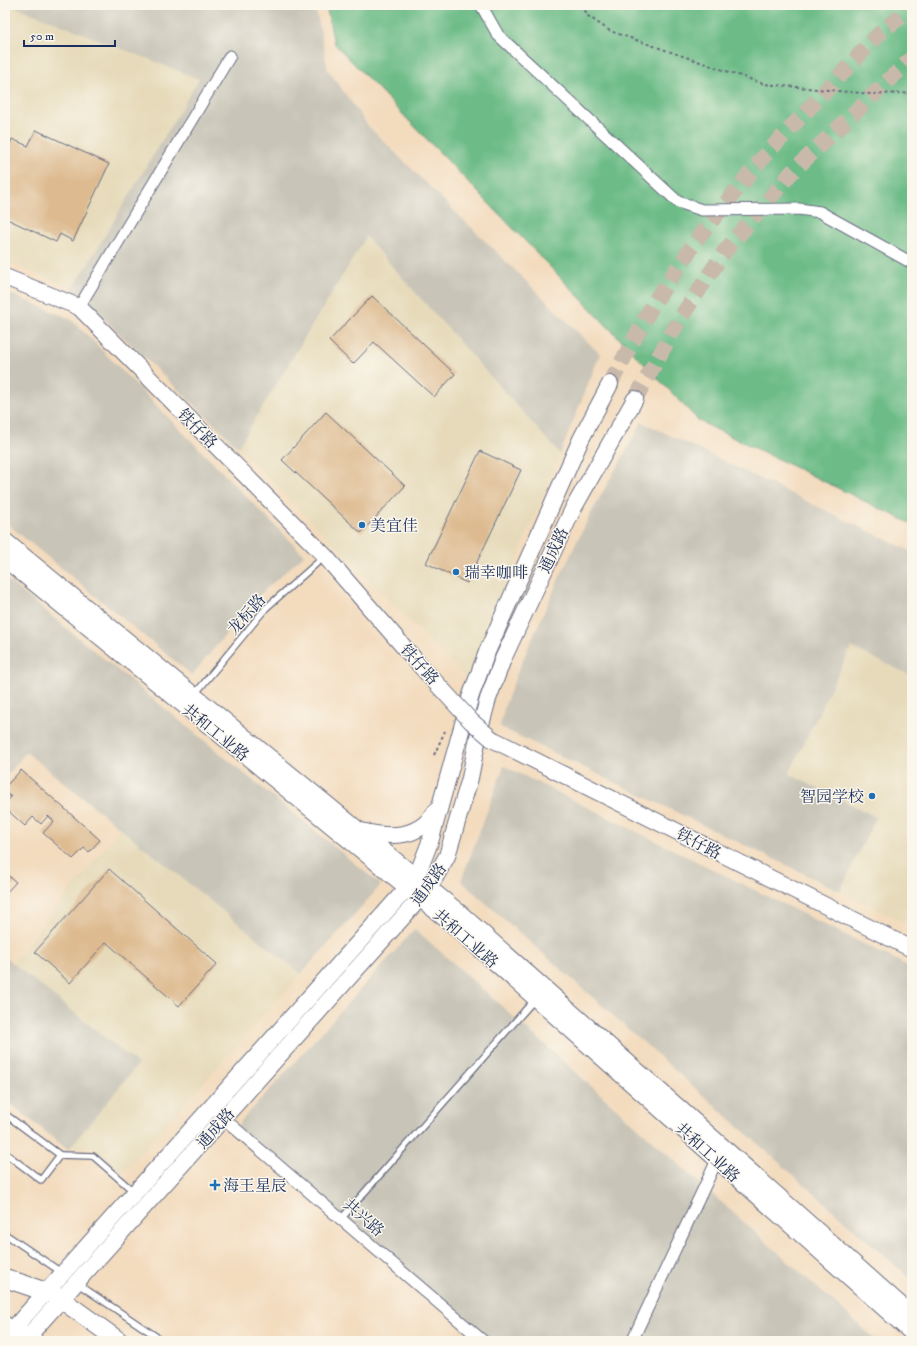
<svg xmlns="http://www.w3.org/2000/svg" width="917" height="1346" viewBox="0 0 917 1346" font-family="'IM FELL DW Pica','Noto Serif SC',serif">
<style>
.built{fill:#e6daba}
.industrial{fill:#c8c4b8}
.forest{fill:#6dbc87;stroke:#447672}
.building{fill:#ddba8f}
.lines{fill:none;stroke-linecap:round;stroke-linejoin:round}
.secondary-tunnel{stroke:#c8b9ab;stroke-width:16;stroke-dasharray:16 8;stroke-linecap:butt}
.lane-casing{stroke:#676b80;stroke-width:8}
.street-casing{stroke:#676b80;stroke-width:13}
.secondary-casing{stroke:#676b80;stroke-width:18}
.primary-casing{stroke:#676b80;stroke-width:20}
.path{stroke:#676b80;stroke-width:2;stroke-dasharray:3 3;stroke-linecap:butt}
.lane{stroke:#fff;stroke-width:5.5}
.street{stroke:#fff;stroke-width:11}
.secondary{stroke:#fff;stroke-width:16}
.primary{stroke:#fff;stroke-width:18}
.secondary-bridge-casing{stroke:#676b80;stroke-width:18;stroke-linecap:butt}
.secondary-bridge{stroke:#fff;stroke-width:16}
.poi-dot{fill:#1f6fb2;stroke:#fbf7ec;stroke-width:1.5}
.labels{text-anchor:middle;stroke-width:3;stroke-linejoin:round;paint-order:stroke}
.street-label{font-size:16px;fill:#1b2f5e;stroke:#fbf7ec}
.poi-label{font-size:16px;fill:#1b2f5e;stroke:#fbf7ec;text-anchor:start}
</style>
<rect width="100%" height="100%" fill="#fbf7ec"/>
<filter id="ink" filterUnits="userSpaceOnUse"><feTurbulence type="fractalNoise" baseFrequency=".025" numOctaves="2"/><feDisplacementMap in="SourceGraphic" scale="8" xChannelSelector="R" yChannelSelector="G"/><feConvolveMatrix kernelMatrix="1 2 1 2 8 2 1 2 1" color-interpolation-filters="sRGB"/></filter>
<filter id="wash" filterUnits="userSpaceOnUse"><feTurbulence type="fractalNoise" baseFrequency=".012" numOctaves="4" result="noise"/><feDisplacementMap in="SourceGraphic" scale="16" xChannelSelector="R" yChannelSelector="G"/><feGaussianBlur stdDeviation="0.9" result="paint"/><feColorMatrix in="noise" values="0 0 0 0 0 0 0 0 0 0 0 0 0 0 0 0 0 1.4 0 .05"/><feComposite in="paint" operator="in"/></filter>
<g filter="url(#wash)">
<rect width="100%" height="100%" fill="#f3dbbe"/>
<g class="built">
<polygon points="5,5 11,5 199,79 73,289 5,261"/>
<polygon points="366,237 560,454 468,680 238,447"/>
<polygon points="851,647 912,676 912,926 840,891 876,817 789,775"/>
<polygon points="121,828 301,974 122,1174 91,1146 68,1150 138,1064 12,963"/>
</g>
<g class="industrial">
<polygon points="11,5 315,5 328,70 369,127 600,354 560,454 366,237 238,447 73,289 199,79"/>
<polygon points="5,292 71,319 304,555 256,598 192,675 5,522"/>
<polygon points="642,422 912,552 912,676 851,647 789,774 876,817 840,891 500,727 505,705 520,666 558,581 589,517"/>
<polygon points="5,578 381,885 301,974 26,752 5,778"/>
<polygon points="504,766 912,968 912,1280 461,881"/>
<polygon points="415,929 877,1341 483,1341 235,1128"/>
<polygon points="5,957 138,1064 68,1150 5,1099"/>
</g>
<polygon class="forest" points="326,5 912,5 912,524 699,421 334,43"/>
<g id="blocks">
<g class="building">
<polygon points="36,130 109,164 73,241 60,234 56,242 5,218 5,155 12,139 28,146"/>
<polygon points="372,296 455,374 434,397 374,342 353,364 329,341"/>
<polygon points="326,412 405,486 361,533 282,460"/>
<polygon points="480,451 521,470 467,583 426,563"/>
<polygon points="21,770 100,840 89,852 84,848 73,859 43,833 54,821 48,816 41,824 33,817 25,826 5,808 5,804 11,797 5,792 5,787"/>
<polygon points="109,869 217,964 179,1006 106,942 70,983 35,952"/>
<polygon points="5,873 16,882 5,894"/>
</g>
</g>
</g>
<g filter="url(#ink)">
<use href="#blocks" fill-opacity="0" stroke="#676b80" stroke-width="1"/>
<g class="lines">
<g class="secondary-tunnel">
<polyline points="610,384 653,304 700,235 765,155 882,31 912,8"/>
<polyline points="635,399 681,317 725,251 791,173 912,58"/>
</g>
<defs>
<g id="lane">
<polyline points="195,694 266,608 325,556"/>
<polyline points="5,1114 60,1155"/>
<polyline points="5,1153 41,1180 60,1155 93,1156 133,1191"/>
<polyline points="341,1219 535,999"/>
<polyline points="5,1234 61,1272"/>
<polyline points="78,1284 163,1341"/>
</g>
<g id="street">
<polyline points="481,5 498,35 678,202 702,210 799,209 820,212 912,263"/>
<polyline points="79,307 230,56"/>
<polyline points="223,1118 483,1341"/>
<polyline points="632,1341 717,1160"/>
</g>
<g id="secondary">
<polyline points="5,277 79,307 325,556 416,661"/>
<polyline points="5,541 461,914 912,1315"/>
<polyline points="5,559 453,925 912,1333"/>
<polyline points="492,739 912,949"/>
<path d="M361,831c29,7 58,8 75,-20"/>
<polyline points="5,1338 416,878 430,842 471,695 487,652 581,439 610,384"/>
<polyline points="24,1341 429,888 447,856 470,778 479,732 488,699 503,659 573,509 635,399"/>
</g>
<g id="primary">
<polyline points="5,1278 55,1295 119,1341"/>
<polyline points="5,1326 34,1341"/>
</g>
</defs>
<use href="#lane" class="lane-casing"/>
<use href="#street" class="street-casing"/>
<use href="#secondary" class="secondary-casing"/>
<use href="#primary" class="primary-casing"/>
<g class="path">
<polyline points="582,5 588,16 610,31 764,84 871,94 912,93"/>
<polyline points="434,755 445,731"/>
</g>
<use href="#lane" class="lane"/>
<use href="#street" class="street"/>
<use href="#secondary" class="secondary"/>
<use href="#primary" class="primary"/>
<defs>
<polyline id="secondary-bridge" points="416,661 471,721 492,739"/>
</defs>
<use href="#secondary-bridge" class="secondary-bridge-casing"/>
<use href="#secondary-bridge" class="secondary-bridge"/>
</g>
</g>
<g class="poi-dot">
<circle cx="362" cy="525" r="4"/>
<circle cx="456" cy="572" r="4"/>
<circle cx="872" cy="796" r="4"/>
<path d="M213 1179h4v4h4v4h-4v4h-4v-4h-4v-4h4z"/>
</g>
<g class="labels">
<g class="street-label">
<text transform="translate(198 428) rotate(45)" y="6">铁仔路</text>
<text transform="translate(553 550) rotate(-65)" y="6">通成路</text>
<text transform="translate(246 614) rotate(-48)" y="6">龙标路</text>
<text transform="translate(420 664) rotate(48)" y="6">铁仔路</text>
<text transform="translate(216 732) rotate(39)" y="6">共和工业路</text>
<text transform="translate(699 843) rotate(27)" y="6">铁仔路</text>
<text transform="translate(428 884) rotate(-54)" y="6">通成路</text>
<text transform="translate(466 938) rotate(41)" y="6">共和工业路</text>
<text transform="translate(215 1128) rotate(-48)" y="6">通成路</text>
<text transform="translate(708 1152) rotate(42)" y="6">共和工业路</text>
<text transform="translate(364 1217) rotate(41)" y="6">共兴路</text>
</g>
<g class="poi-label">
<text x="370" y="531">美宜佳</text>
<text x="464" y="578">瑞幸咖啡</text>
<text x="864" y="802" text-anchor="end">智园学校</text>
<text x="223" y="1191">海王星辰</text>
</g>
</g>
<rect width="917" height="1346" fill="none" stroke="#fbf7ec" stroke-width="20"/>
<path d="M24 40v6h91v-6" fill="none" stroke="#1b2f5e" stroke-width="2"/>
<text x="30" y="40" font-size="12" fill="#1b2f5e" stroke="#fbf7ec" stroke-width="3" paint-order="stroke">50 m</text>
</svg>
